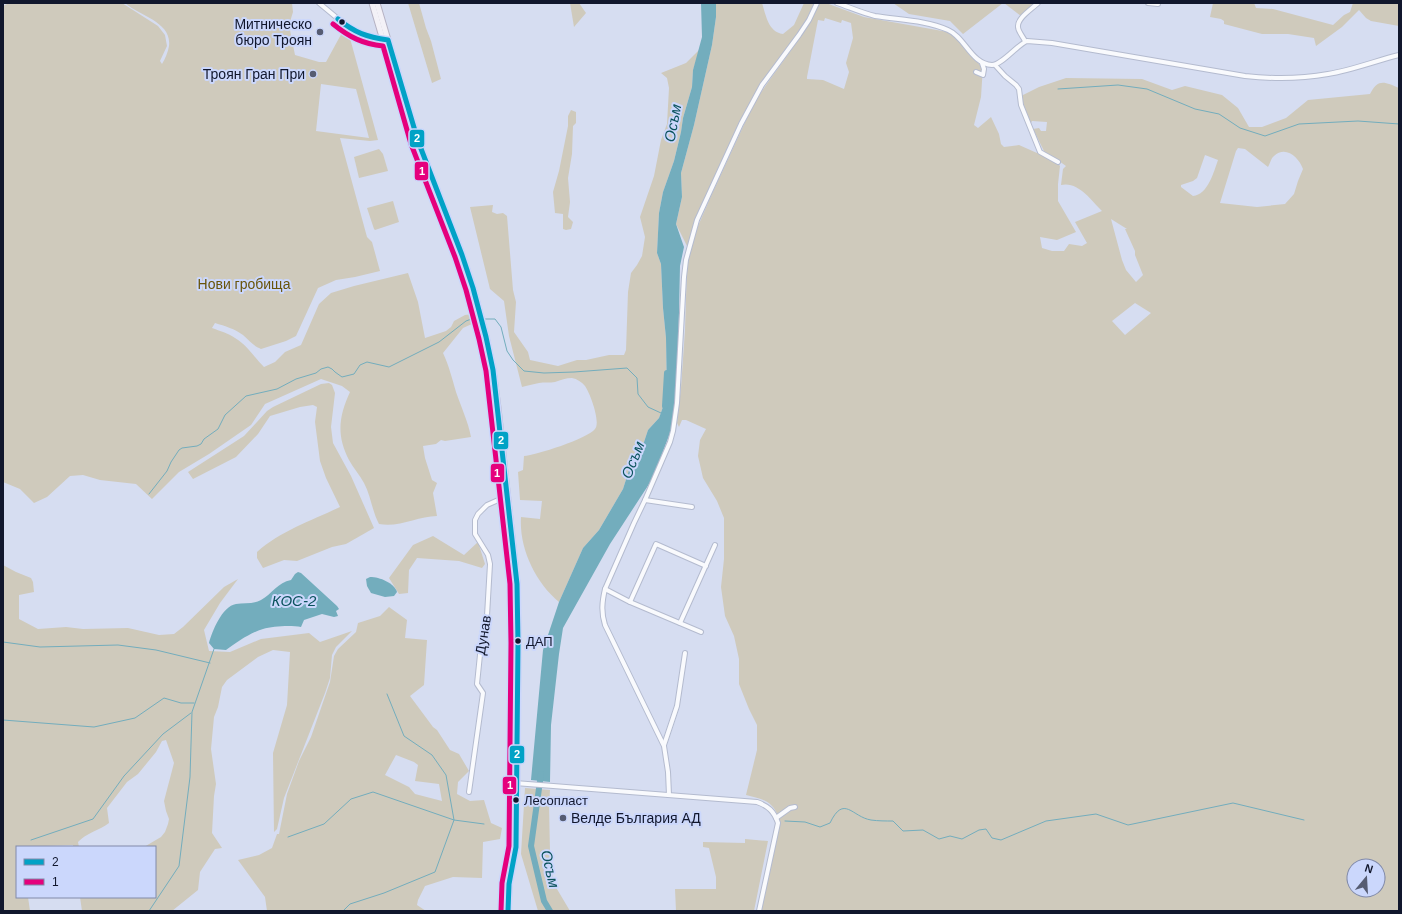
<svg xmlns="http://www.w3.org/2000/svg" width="1402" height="914" viewBox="0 0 1402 914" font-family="Helvetica,sans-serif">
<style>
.green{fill:#cfcabc;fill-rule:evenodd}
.water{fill:#73adbd}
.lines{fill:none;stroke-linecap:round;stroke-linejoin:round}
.stream{stroke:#73adbd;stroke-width:1}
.river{stroke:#73adbd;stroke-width:6}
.minor-casing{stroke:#b4bbcf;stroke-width:6}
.major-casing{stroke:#b6b2c3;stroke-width:7}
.minor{stroke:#f9fafd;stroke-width:4}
.major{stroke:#f3f1f7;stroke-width:5}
.bus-1-casing{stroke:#cbd7fc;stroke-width:8}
.bus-2-casing{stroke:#cbd7fc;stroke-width:8}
.bus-1{stroke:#01a2c6;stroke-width:5}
.bus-2{stroke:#e5007d;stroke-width:5}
.bus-dot{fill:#11172d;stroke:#cbd7fc;stroke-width:1.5}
.poi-dot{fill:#565c72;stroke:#cbd7fc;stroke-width:1.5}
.labels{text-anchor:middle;stroke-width:4;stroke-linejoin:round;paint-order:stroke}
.bus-label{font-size:13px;fill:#11172d;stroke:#cbd7fc;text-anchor:start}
.poi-label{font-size:14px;fill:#11172d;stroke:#cbd7fc;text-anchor:end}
.park-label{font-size:14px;fill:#69540b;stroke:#cbd7fc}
.street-label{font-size:14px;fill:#11172d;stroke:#cbd7fc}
.water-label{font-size:15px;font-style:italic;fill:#0a525c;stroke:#cbd7fc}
.line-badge{stroke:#cbd7fc;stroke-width:1.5}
.badge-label{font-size:11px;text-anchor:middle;font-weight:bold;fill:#fff}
</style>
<rect width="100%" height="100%" fill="#d6ddf1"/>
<g class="green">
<path d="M9,3h113l36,23 7,9 2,11 -7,15 2,3c3,-5 6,-12 7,-18 3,-24 -29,-30 -44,-43h167l1,9 -4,13 6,30 24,7h7l18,-33 4,2 30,109 -8,1 -30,-3 27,99 5,5 8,29 -25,6 -19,3 -18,8 -22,48 -10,5 -25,8c-8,-3 -12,-9 -18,-14 -8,-6 -18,-9 -28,-12l-3,5c8,3 16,5 23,10 12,7 19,19 29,29l11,-5 10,-10 16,-7 18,-41 12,-11 23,-7 54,-13 10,29 7,36 21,-7 5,-4 3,-6 11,-6 7,-1 2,9 -11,5 -20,25c6,13 9,25 13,39 5,15 12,29 15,45l-26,4 -4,-1 -5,4 -13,2 2,12 7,22 5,3 -4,10 4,23c-19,0 -38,12 -58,8 -7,-13 -8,-28 -15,-41 -4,-8 -11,-15 -15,-23 -13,-25 -10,-44 1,-68l-8,-6 -21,-7 -56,25 -14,21 -42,29 -30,18 -27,27 -16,-15 -36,-4 -17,-5 -13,1 -23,21 -13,6 -14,-14 -17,-7v-476zM321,84l35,5 13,49 -53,-7z"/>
<polygon points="408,3 419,3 426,28 431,41 441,79 432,83"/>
<polygon points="570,3 579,3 586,13 574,27"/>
<path d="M716,3h46c4,12 6,29 21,31l11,-9 10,-22h10l-8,18 -51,76 -54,114 -13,37 -12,-24 6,-27 -1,-24 13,-48 18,-80 4,-28z"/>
<path d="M818,3h8l38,14 84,15 4,2 28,31 3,1 -2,31 -7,28 4,3 13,-11 8,17 2,10 3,3 15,-2 18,8 4,-1 14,8 5,6 -2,18v17l18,31 -19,8 -17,-3 2,11 10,3h12l5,-7 13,2 5,-3 -12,-21 27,-11c-11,-11 -24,-30 -41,-26l2,-16 3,-3 -14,-10 -7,-3 -12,-24 6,-1 2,3h5l1,-9 -15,-1 -1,2 -1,-2h-2l-7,-25 18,-9 27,-9 76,1 30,11 13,-4 37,9 16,13 11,19h13l24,-9 22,-18 62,-6c8,-16 15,-12 29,-6v823h-639l18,-95c-6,-16 -17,-17 -32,-21l11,-45v-25l-8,-16 -10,-25v-25l-5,-23 -9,-20 -4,-29 3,-28v-41l-7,-17 -14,-23 -5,-22 2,-16 6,-11 -20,-9h-4l-3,7 -2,-4 4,-35 4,-58 2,-63 4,-18 7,-23 13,-30 42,-91c21,-35 49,-63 65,-102zM825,18l16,5 1,-3 9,3 2,15 -7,25 3,9 -5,17 -21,-9 -16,-1v-2l11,-57 6,1zM1238,148l7,1 23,18c2,-3 3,-9 6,-11 12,-11 25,2 29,13l-5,12 -4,13 -9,10 -28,3 -37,-4 16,-52zM1205,155l13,5c-4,11 -10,35 -25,36l-12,-9v-2l12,-4 4,-3zM1111,219l16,10h-2l10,22v4l8,20 -7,7 -10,-12 -4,-10zM1135,303l16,10 -26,22 -13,-14zM1354,866h24v24h-24z"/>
<polygon points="893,3 1003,3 963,34 950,21 909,14"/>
<polygon points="1004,3 1035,3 1021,16"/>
<polygon points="1213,3 1254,3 1256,8 1273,9 1333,25 1344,15 1350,12 1353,3 1399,3 1399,26 1371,21 1366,18 1359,10 1342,27 1316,46 1314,38 1288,34 1262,34 1224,24 1224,21 1221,19 1210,17"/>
<path d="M700,49l-7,21 -1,17 -9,31 -2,14 -7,29 -11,31 -4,21 -2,40 4,11 2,44 3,30 1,58 -8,22 -11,12 -7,21 -10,13 -8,25 -24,41 -16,18 -24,54c-24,-20 -40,-54 -38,-85l19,2 2,-18 -22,-1 -2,-28 5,-2 1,-14c12,-1 63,-17 71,-27 6,-7 -5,-36 -10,-43 -3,-4 -8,-7 -13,-8 -6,0 -11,2 -17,4 -5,1 -11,0 -16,1 -6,1 -12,3 -17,4l-13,-51 -5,-35 -14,-12 -20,-82 23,-2 -1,7 5,2 6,-1 4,3 6,74 3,12 -2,30 14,20 2,8 28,6 19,-6h9l23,-5h15l2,-5 2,-58 3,-19 6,-8 5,-9 3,-19 -5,-20 14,-41 7,-36 6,-16 2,-36 -2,-10 -6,-5 25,-10z"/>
<polygon points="571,110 576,112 576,123 573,126 572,154 568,178 570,202 568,217 573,222 571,229 566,230 563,229 563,214 555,213 553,192 559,171 568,126 568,116"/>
<polygon points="379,149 383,154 388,171 359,178 354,157"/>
<polygon points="393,201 399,222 375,230 374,229 367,208"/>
<path d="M329,383l3,2 3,8 -4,34 2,16 18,33 23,52 -28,16 -14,3 -35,14 -13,-1 -21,8 -6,-10v-6c23,-21 56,-32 83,-45l-14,-29 -6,-17 -5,-39 2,-15 -4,-2 -13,2 -30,9 -12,18 -22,23 -43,22 -5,-7 56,-36 23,-25 6,-4 48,-23z"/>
<polygon points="433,536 464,555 478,542 485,564 482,568 459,561 417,558 409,570 408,593 399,594 389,578 413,545"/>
<path d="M3,565l13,7 15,6 2,4 1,10 -15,3v24l19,10 28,-2 17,2 45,-1 31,7 15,-1 9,-7 41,-40 14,-8 -18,24 -16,27 5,21 21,1 31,-13 48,-6 11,9 32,-11 -16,16 -4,8 -2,23 -5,15 -41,105 -7,31 -3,3 -1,-79 14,-48 3,-53 -17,-2 -15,7 -31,23 -5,7 -4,20 -4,10 -3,32 5,35 -2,12 -2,37 10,15 -7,1 -15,23 -2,18 -26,21h-90l-2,-14h75v-50h-11l17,-10 4,-5 3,-8 1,-5 -3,-8 -2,-10 10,-38 -8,-23 -4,1 -6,11 -18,22 -11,8 -20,26 2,15c-9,7 -23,10 -31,19l1,5h-6v-2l-56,2v50h11l2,14h-27z"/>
<path d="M389,607l18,13 -2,18 22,2 -3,45 -14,11 23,31 4,3 13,20 9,4 10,17 -11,11 -1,12 13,7 14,-1 7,23 11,5 -2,11 -17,3 -1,36 -29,-1 -28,9 -7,14 -1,5 9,6h-159l-2,-14 -27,-37 21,-5 13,-7 5,-14h2l8,-40 12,-33 12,-24 19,-55 4,-26 4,-7 18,-17 2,-9 22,-7zM396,755l18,7 4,3 -3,16 24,3 3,17 -27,-7 -6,-7 -24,-12z"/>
<polygon points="525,788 550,790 549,805 550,852 554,884 570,911 538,911 521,854"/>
<polygon points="745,839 768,841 754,911 676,911 675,889 716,889 716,877 709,848 703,847 703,842 745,843"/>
</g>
<g class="water">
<polygon points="701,3 716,3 716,17 712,45 694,125 681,173 682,197 676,224 684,247 680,266 678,358 673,425 653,478 610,544 563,628 559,654 551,725 550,782 531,780 543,650 559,602 583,548 599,530 623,489 631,464 641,451 648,430 659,418 667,396 666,338 663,308 661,264 657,253 659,213 663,192 674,161 681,132 683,118 692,87 693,70 702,37"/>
<path d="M298,572l3,1 36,33 2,3 -3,2 2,5 -4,1 -12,-3 -18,6 -3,7c-10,-2 -28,-1 -38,2 -13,4 -26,13 -37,21l-12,-1 -5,-6c3,-11 13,-37 27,-39 8,-1 18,0 25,-4 11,-6 17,-18 30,-20l4,-6z"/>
<path d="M370,577c10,0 24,6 27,15l-3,4 -9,1 -14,-4 -4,-7 -1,-7z"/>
</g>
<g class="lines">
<g class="stream">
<polyline points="1058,89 1118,85 1147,89 1195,109 1219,114 1240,128 1265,136 1299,124 1358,121 1399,124"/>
<polyline points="484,319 495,319 501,327 507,351 513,360 524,371 544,373 574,372 627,368 637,378 638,394 648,407 661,413"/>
<polyline points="149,494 167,471 171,462 179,450 182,448 197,446 201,444 204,439 218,429 225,415 246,396 277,389 296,379 316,373 321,369 328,367 332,369 335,372 342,377 354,374 360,365 367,362 389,367 439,342 466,321 474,318"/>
<polyline points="3,642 40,647 118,645 156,650 210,663"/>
<polyline points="3,720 94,727 135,718 164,698 181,703 194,703"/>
<path d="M785,821l20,1 15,5 10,-4c14,-29 22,-6 41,-3 7,1 15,1 22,1l10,10 20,-1 16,9 11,-3 12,3 17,-9 7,-1 6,9 9,2 45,-19 50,-7 32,11 105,-22 71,17"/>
<polyline points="288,837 324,824 351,799 373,792 454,820 446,775 432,755 404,736 387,694"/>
<polyline points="31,840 93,819 124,776 163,734 191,713"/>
<polyline points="149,911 179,866 190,777 192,712 214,649"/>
<polyline points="343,911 350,904 384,893 435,872 454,820 484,824"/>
</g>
<g class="river">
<polyline points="665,406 667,373"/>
<polyline points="541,774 531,846 544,901 550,911"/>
</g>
<defs>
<g id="minor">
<polyline points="319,3 354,32 367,37 385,40"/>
<path d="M837,3c12,4 25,10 38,13 24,4 50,4 73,14 17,7 23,34 44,35 10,0 25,-20 35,-24l25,2 193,33c27,3 55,3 83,-2 24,-4 47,-13 71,-19"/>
<polyline points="1148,3 1158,4"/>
<path d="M1025,41c-2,-4 -7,-10 -7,-14 -1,-9 14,-18 20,-24"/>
<polyline points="995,65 1005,76 1016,85 1019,89 1021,105 1040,152 1058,162"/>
<polyline points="976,72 983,75 984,69 982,63"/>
<polyline points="645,500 692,507"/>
<polyline points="605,589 630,602 701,632"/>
<polyline points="630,602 656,544 706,566"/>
<polyline points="680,623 715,545"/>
<polyline points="664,745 677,706 685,653"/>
<path d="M515,783l242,19c11,4 17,9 21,21l-19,88"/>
<polyline points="469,792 483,693 477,684 481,645 486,633 490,564 488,555 475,534 475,520 478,514 487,505 505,497"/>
<path d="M669,795l-1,-23 -4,-26 -59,-121c-4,-13 -3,-23 0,-36l29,-66 11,-23 25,-58 3,-11 4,-28 7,-126 2,-17 11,-40 44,-96 21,-39 37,-50 10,-15 8,-17"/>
<polyline points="776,818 790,808 795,807"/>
</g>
<g id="major">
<polyline points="372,3 413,142 457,256 468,289 481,337 488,370 494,408 512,583 513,642 511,783 512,846 509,884 508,911"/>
<polyline points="377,3 418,141 462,255 473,288 486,337 493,370 498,408 517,584 518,643 516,847 514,856"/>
<polyline points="367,37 378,41 384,46"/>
</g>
</defs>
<use href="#minor" class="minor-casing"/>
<use href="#major" class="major-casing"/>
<use href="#minor" class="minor"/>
<use href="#major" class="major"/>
<defs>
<path id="bus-1" d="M338,19c17,14 29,18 50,21l30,101 44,114 11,33 13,49 7,33 24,214 1,59 -2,204 -7,37 -1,27"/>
<path id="bus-2" d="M333,24c16,13 30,20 50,22l28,98 44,113 11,33 13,49 7,32 24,213 1,59 -2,203 -7,37 -1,28"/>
</defs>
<use href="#bus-1" class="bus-1-casing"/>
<use href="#bus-2" class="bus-2-casing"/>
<use href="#bus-1" class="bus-1"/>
<use href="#bus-2" class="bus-2"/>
</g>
<g class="bus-dot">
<circle cx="342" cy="22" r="3.5"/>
<circle cx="518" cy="641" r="3.5"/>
<circle cx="516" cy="800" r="3.5"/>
</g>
<g class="poi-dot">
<circle cx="320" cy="32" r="4"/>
<circle cx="313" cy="74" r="4"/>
<circle cx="563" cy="818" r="4"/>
</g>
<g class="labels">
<g class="bus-label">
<text x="526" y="646">ДАП</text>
<text x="524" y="805">Лесопласт</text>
</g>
<g class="poi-label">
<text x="312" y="29">Митническо<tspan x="312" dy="16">бюро Троян</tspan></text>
<text x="305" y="79">Троян Гран При</text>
<text x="571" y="823" text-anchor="start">Велде България АД</text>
</g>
<g class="park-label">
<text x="244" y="289">Нови гробища</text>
</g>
<g class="street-label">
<text transform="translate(483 635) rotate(-81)" y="5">Дунав</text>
</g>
<g class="water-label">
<text transform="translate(673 123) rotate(-79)" y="5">Осъм</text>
<text transform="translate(633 460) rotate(-68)" y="5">Осъм</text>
<text x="294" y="606">КОС-2</text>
<text transform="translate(550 869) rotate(77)" y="5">Осъм</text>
</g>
</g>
<g class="line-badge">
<rect x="409" y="129" width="16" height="19" rx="4" fill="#01a2c6"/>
<rect x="414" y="161" width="15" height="20" rx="4" fill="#e5007d"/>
<rect x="493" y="431" width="16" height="19" rx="4" fill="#01a2c6"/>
<rect x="490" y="463" width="15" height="20" rx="4" fill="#e5007d"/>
<rect x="509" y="745" width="16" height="19" rx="4" fill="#01a2c6"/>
<rect x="502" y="776" width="15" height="19" rx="4" fill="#e5007d"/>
</g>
<g class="badge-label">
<text x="417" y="142">2</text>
<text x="422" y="175">1</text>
<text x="501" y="444">2</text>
<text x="497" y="477">1</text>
<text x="517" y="758">2</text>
<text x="510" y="789">1</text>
</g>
<rect width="1402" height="914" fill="none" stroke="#11172d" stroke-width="8"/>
<rect x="16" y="846" width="140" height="52" fill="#cbd7fc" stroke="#818aa9"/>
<rect x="24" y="859" width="20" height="6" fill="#01a2c6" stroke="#818aa9"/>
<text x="52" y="866" font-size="12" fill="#11172d">2</text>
<rect x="24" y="879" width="20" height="6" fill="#e5007d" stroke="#818aa9"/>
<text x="52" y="886" font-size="12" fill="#11172d">1</text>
<g transform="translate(1366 878) rotate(18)"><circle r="19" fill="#cbd7fc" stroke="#818aa9"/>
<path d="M0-3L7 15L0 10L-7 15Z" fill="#565c72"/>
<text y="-6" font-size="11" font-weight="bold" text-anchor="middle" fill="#11172d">N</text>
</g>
</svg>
